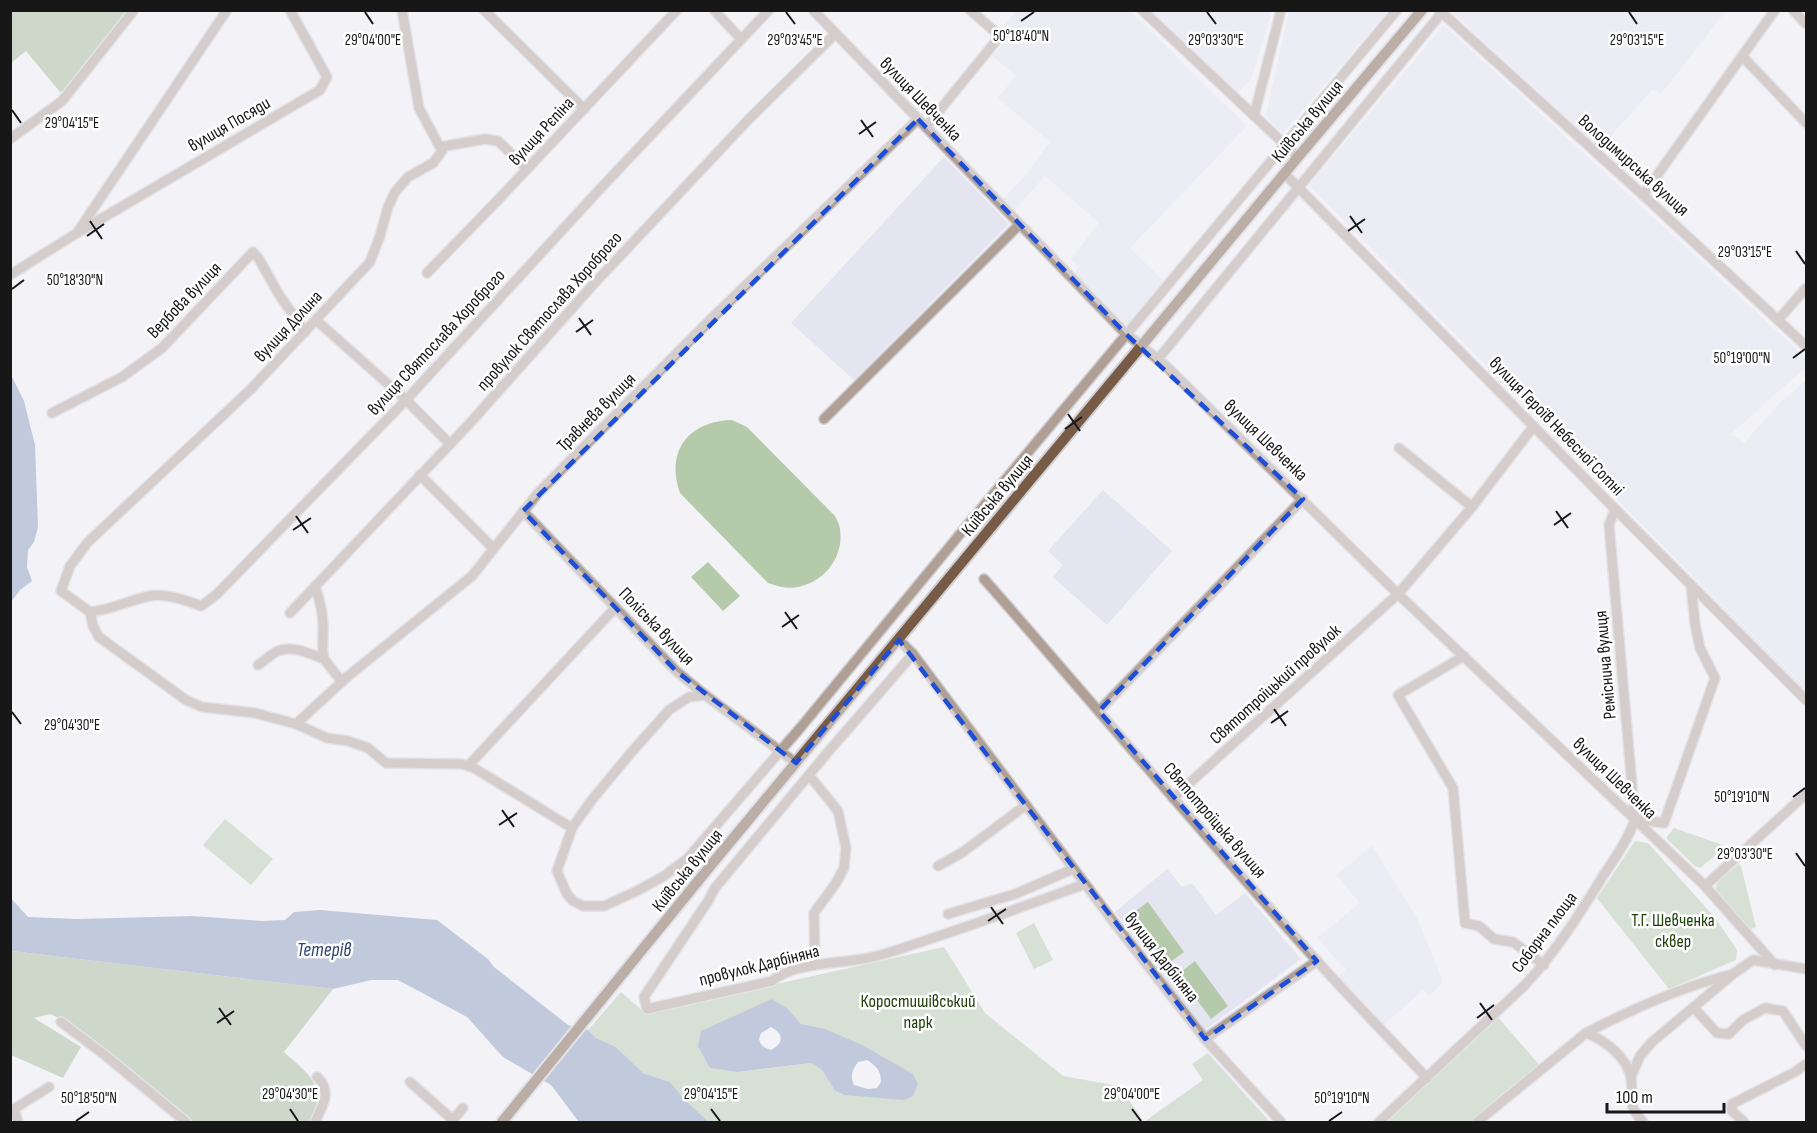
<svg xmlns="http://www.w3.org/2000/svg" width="1817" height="1133" viewBox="0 0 1817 1133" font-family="'Sofia Sans Condensed',sans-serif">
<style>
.built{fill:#e4e5f0}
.green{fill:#b4caab;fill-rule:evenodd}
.forest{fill:#9fb994}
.water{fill:#8698bc;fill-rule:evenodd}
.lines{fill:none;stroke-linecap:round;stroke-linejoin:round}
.minor-casing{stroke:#cfcfd3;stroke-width:12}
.major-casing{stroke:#cfcfd3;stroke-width:14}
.minor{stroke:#b09f94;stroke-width:9}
.major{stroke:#785b46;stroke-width:10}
.marked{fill:none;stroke:#1d4ed8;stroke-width:4.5;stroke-dasharray:12 8;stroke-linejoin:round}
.ticks{fill:none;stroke:#171718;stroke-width:2}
.labels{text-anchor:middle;stroke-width:5;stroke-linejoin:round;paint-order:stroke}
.street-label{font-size:18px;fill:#171718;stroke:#fff}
.park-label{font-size:18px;fill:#1f400b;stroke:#fff}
.water-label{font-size:20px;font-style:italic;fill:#2f4577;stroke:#fff}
.ticks-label{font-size:15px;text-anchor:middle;fill:#171718;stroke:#fff;stroke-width:5;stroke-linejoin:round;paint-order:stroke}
</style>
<rect width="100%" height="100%" fill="#f2f2f7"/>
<g class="built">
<polygon points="1016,11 1130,11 1247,126 1130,248 1167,284 1126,329 1073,276 1079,267 1070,260 1099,223 1045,176 1014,211 1003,199 1023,178 1050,142 998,98 1016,75 992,56 1006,40 999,32"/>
<polygon points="1147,11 1272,11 1251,80 1236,94"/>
<polygon points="1289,11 1388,11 1283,133 1267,118 1266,115"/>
<polygon points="1453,11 1453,10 1726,11 1661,94 1653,89 1600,148 1452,12"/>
<polygon points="1444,25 1806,358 1806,367 1731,434 1744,443 1779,404 1806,380 1806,692 1309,185"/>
<polygon points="944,157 1009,224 854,380 791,323"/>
<polygon points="1103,490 1172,551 1107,625 1053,577 1063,565 1048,551"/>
<polygon points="1372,846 1417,918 1443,982 1429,996 1423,990 1384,1025 1342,982 1340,975 1346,970 1317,938 1360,903 1336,875"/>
<polygon points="1167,869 1182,887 1192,883 1216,915 1245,893 1301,959 1205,1030 1115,912"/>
</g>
<g class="green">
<path d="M732,420l15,7 88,89c2,4 5,9 5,14 5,33 -26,63 -59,57 -4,-1 -9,-3 -13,-4l-88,-90c-15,-42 9,-72 52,-73z"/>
<polygon points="708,562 740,596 723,611 691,577"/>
<polygon points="225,819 273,859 251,885 203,845"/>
<polygon points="1674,828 1720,844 1724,848 1700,868 1695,866 1666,838"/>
<polygon points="1635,841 1648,843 1716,919 1737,950 1736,960 1669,989 1597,898"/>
<polygon points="1739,864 1741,866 1756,927 1746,931 1716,889 1717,882"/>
<polygon points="1148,902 1184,952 1166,965 1130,915"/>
<polygon points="1034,923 1053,960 1034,969 1016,933"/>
<path d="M944,947l41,66 78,63 56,10 25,36 59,-42 -11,-16 16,-11 62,69h-561l-22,-20 -17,-20 -27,-9 -27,-26 -20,-9 -8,-8 33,-38 24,21zM772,999l15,9 14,16 117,60 -74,11 -9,-4 -13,-21 -11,-7 -72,9 3,-58z"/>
<polygon points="1195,961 1228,1006 1211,1019 1178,974"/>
<polygon points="1496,1015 1541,1067 1471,1122 1386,1122"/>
</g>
<g class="forest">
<polygon points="11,11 130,11 66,90 60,92 26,51 11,63"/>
<path d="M11,951l322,38 -49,63c26,24 43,32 27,70h-118l-83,-67 -51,-37 -9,-4 -16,4 47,29 -18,31 -52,-23z"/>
</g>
<g class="water">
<polygon points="11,375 24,401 35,445 38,527 34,542 28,550 27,567 32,581 20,590 11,602"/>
<polygon points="10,897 28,917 77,919 192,916 262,921 285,920 294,912 320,910 437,920 488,959 494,967 568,1025 588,1030 596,1038 616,1047 643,1073 670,1082 687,1102 709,1122 579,1122 551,1085 503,1057 467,1017 398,980 371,980 333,989 11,951"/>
<path d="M772,999l15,9 14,16 24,5 37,16 37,21 14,8 5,10 -5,12 -9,4 -60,-5 -9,-4 -13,-21 -11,-7 -73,9 -28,-4 -12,-22 3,-15zM771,1027c13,7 13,16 0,23 -7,-2 -10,-4 -12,-11l2,-6zM867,1060c10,6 14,11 14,22l-4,6 -9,1 -14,-4c-4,-9 -2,-15 4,-23z"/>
</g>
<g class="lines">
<defs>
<g id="minor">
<polyline points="484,10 584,109"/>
<polyline points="714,10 741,39"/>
<polyline points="813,10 1124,332 1166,366 1398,594 1705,886 1775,965"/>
<polyline points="1142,10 1298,157"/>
<polyline points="1439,10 1643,195 1806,346"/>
<polyline points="1793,10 1806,24"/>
<polyline points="1743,57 1806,123"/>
<polyline points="1254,116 1281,10"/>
<polyline points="926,127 1000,36 970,10"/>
<polyline points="10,139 62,101 134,10"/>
<polyline points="440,147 485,139 498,141 527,169"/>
<polyline points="1285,174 1615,509 1806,700"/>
<polyline points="1643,195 1775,10"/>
<polyline points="77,233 320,90 327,77 290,10"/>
<polyline points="427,273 497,201 677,10"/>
<polyline points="10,275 77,233 227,10"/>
<polyline points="316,320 406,400 450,444"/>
<polyline points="1778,320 1806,288"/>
<polyline points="1158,359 1444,10"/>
<polyline points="52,413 122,377 162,348 253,252 259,259 278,293 305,332"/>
<polyline points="824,419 1019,225"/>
<polyline points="1399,448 1472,507"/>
<polyline points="420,475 493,548"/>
<polyline points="523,511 676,671 705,695 796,763"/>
<path d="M984,579c112,127 220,258 334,383 36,40 73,78 109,116"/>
<path d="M90,612c22,-2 40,-12 60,-16 15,-3 38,5 51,10l15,-11 190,-195 193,-210 170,-180"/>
<polyline points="90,612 61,591 70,566 88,542 251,389 370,262 380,236 388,207 395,192 408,177 433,163 442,151 419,108 402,10"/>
<polyline points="90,612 93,626 99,637 186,700 202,707 255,713 296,724 327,738 348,741 368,748 386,763 462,764 474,768 572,828"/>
<polyline points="290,613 471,422 591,287 748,120 835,34"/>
<polyline points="899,640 913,654 1115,924 1205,1039 1281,1122"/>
<path d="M913,654l-85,98 -113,136 -7,13 -64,96 3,12 125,-28c20,-17 58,-17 83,-21 26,-3 50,-13 75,-21 52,-17 103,-36 155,-55"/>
<polyline points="1464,656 1398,695 1453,788 1465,923 1479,926 1494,939 1513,942 1544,965"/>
<polyline points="324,659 342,682"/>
<path d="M258,665c6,-4 13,-11 20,-14 15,-6 32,3 46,8 -3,-11 0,-22 -1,-34 0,-13 -4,-27 -8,-39"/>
<polyline points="705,695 689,697 669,710 629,755 591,801 572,828 557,871 567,894 573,901 583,906 604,906 637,891 664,876 688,858 801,727 965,528 1397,10"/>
<polyline points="1099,711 1303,499"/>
<polyline points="296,724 347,677 472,576 538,493 711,319 918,119"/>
<polyline points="468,766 615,608"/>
<polyline points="809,775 838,811 846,848 844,868 836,883 814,913 815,965"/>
<polyline points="1173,798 1398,594 1472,507 1533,427"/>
<polyline points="1635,819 1664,823 1715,678 1700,648 1695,624 1691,585"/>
<polyline points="938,866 963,852 1026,805"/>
<polyline points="1705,886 1806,794"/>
<polyline points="948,914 1015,894 1073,869"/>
<polyline points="1694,1008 1717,1033 1729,1034 1743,1020 1765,1008 1783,1011 1806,1046"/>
<polyline points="61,1022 106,1056 186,1122"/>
<path d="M1586,1033c19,7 41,24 45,45 2,9 -1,20 2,29 1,5 7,11 10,15"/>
<polyline points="1205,1039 1317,961"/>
<polyline points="1631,1077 1640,1056 1652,1042 1733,974 1753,960 1806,969"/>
<polyline points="410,1082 453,1120"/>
<polyline points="18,1122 14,1109 49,1087"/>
<path d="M315,1122c7,-16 18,-30 2,-45"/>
<polyline points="451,1122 463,1108"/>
<path d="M1379,1122l145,-136c31,-33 55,-71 79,-110 12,-18 25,-36 32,-57l-26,-294 6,-16"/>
<path d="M1477,1122l109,-89c44,-23 99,-47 147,-59"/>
<polyline points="1744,1122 1732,1111 1732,1104 1795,1072 1806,1064"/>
</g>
<polyline id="major" points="502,1122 716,859 1298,157 1422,10"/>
</defs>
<use href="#minor" class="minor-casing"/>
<use href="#major" class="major-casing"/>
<use href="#minor" class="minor"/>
<use href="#major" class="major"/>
</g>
<path d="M0 0H1817V1133H0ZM918,119l208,215 177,165 -204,212 218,250 -112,78 -306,-399 -103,123 -120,-92 -153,-160z" fill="#f2f2f7" fill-opacity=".55" fill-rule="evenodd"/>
<path class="marked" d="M918,119l208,215 177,165 -204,212 218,250 -112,78 -306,-399 -103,123 -120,-92 -153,-160z"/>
<path class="ticks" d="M365,12l8,12M786,12l9,12M1207,12l9,12M1629,12l8,12M1021,21l13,-9M12,110l9,13M861,120l12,17M859,134l17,-12M1350,216l12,17M90,221l12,18M1348,231l17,-12M87,236l17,-12M1796,251l9,13M12,289l12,-9M579,318l12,17M576,332l17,-12M1793,358l12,-9M1068,414l12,17M1065,429l17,-12M1556,511l12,17M296,516l12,17M1554,525l17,-12M293,530l18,-12M785,612l12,17M782,627l17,-12M1274,709l12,17M12,712l9,12M1271,723l17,-12M1793,797l12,-9M502,810l12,17M499,825l18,-12M1796,853l9,13M991,907l12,17M988,921l18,-12M1480,1003l12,17M219,1008l12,17M1477,1018l17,-13M217,1023l17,-12M290,1109l8,12M711,1109l9,12M1132,1109l9,12M76,1121l13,-9M1329,1121l13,-9"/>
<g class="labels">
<g class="street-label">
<text transform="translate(921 99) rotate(46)" y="6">вулиця Шевченка</text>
<text transform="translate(1307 121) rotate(-50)" y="6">Київська вулиця</text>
<text transform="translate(229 124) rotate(-30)" y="6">вулиця Посяди</text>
<text transform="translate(541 131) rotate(-47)" y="6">вулиця Рєпіна</text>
<text transform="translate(1634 165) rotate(42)" y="6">Володимирська вулиця</text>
<text transform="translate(184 300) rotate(-46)" y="6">Вербова вулиця</text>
<text transform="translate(549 311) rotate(-48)" y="6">провулок Святослава Хороброго</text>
<text transform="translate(288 326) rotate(-47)" y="6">вулиця Долина</text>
<text transform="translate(436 342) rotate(-47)" y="6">вулиця Святослава Хороброго</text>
<text transform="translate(596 412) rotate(-45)" y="6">Травнева вулиця</text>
<text transform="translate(1557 426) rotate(46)" y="6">вулиця Героїв Небесної Сотні</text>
<text transform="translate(1266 440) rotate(44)" y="6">вулиця Шевченка</text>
<text transform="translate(997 495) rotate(-50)" y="6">Київська вулиця</text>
<text transform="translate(657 626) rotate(46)" y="6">Поліська вулиця</text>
<text transform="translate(1605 665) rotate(-95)" y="6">Реміснича вулиця</text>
<text transform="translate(1275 684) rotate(-42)" y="6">Святотроїцький провулок</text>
<text transform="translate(1615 778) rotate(44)" y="6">вулиця Шевченка</text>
<text transform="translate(1215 820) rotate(49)" y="6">Святотроїцька вулиця</text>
<text transform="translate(687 870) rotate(-51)" y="6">Київська вулиця</text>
<text transform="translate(1544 932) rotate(-53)" y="6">Соборна площа</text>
<text transform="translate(1162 957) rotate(52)" y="6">вулиця Дарбіняна</text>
<text transform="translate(759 965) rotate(-14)" y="6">провулок Дарбіняна</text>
</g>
<g class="park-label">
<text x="1673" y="926">Т.Г. Шевченка<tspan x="1673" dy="21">сквер</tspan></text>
<text x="918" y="1007">Коростишівський<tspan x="918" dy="21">парк</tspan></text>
</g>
<g class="water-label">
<text x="324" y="956">Тетерів</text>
</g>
</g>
<g class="ticks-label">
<text x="1021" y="41">50°18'40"N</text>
<text x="373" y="45">29°04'00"E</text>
<text x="795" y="45">29°03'45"E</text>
<text x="1216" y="45">29°03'30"E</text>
<text x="1637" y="45">29°03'15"E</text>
<text x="72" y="128">29°04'15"E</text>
<text x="1745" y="257">29°03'15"E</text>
<text x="75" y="285">50°18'30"N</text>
<text x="1742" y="363">50°19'00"N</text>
<text x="72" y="730">29°04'30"E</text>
<text x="1742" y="802">50°19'10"N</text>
<text x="1745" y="859">29°03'30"E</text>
<text x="290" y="1099">29°04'30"E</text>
<text x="711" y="1099">29°04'15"E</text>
<text x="1132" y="1099">29°04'00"E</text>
<text x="89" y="1103">50°18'50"N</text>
<text x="1342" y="1103">50°19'10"N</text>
</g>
<rect width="1817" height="1133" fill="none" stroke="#171718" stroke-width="24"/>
<path d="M1607 1103v9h117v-9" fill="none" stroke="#171718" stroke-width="3"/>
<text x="1616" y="1103" font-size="18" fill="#171718" stroke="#ffffff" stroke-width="4.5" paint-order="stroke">100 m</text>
</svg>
